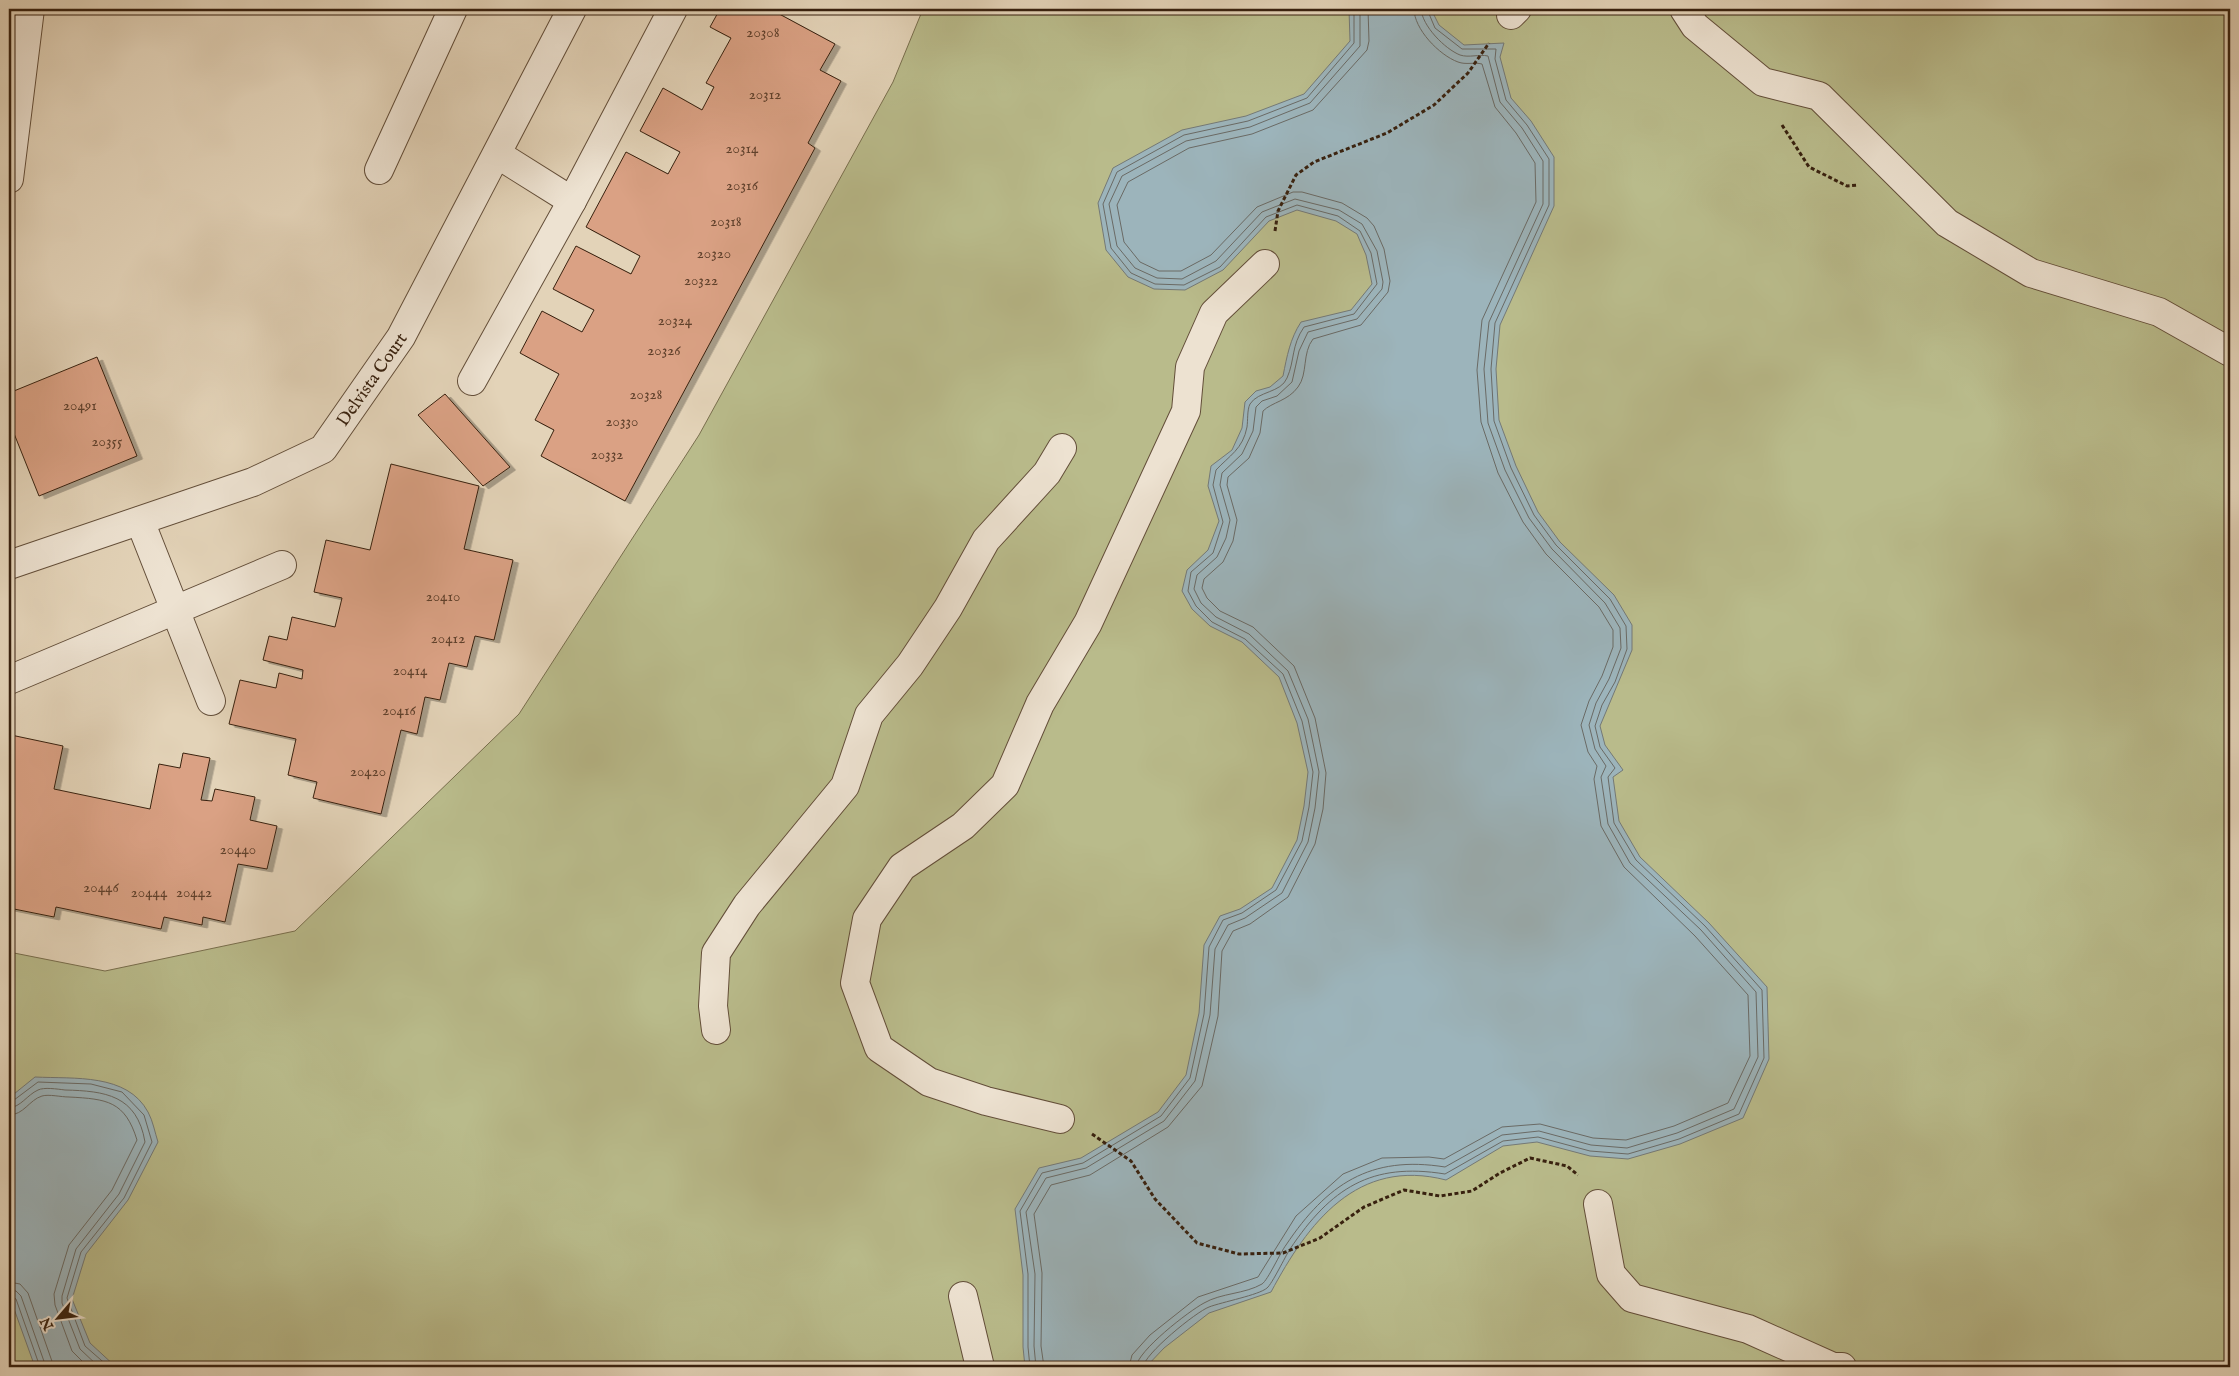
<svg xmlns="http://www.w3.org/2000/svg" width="2239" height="1376" viewBox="0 0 2239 1376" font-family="'IM FELL English',serif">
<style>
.green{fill:#b9bb8b;stroke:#786e4d}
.water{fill:#9cb4bb;stroke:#747976}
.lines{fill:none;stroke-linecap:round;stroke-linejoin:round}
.shore{stroke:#6a6a65;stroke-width:1}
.building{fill:#daa184;stroke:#38210f;filter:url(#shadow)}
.minor-casing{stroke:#634e39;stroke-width:30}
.path{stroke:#38210f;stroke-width:3;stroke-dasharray:4 2.5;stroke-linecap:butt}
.minor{stroke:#ede2d1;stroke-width:28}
.labels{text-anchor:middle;stroke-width:4.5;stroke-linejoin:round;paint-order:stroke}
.number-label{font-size:15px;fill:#60412c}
.street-label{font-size:18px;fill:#38210f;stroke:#ede2d1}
</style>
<defs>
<filter id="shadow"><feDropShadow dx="5.5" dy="3" stdDeviation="0" flood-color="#0004"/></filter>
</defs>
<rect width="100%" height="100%" fill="#e3d3b8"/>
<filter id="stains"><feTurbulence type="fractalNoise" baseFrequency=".004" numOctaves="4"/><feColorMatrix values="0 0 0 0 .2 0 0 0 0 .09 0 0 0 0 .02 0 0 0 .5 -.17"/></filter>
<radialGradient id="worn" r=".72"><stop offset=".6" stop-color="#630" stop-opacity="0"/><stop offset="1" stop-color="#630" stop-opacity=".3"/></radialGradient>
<polygon class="green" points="923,9 2230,9 2230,1367 9,1367 9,952 105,971 295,931 519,714 699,435 893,82"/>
<g class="water">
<path d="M1349,9h82l8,16 25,20 40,-2 -4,14 11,41 20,23 23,36v49l-54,119 -4,44 3,51 17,46 22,46 22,30 54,53 18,30v25l-32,76 5,19 18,25 -10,7 6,44 21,36 69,66 58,64 2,72 -26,59 -63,26 -52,15 -38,-3 -53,-14 -34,4 -57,34c-89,-23 -138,43 -175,112l-62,21 -45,35 -18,19h-121l-2,-20v-72l-8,-66 24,-41 42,-10 77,-46 28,-37 13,-62 5,-68 16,-29 20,-7 32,-21 25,-48 7,-34 4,-34 -11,-49 -18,-46 -37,-35 -32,-16 -18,-17 -10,-18 5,-21 21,-20 11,-29 -11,-35 3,-20 21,-16 10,-22 3,-26 11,-11 14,-4 13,-11c4,-20 7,-37 18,-54l50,-12 21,-26 -6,-29 -9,-21 -21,-13 -39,-11 -28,11 -46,49 -38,20 -31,-1 -26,-12 -22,-27 -8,-47 15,-35 69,-38 64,-14 58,-22 46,-53z"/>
<path d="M35,1077c39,2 92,-4 113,35 5,9 7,21 10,30l-30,58 -42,54 -14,45 18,44 26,24h-81l-26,-72v-197z"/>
</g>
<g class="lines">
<g class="shore">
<polyline points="9,1101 14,1100 38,1082 91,1084 122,1092 144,1115 152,1142 124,1198 81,1252 67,1298 85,1346 109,1367"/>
<path d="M9,1108c12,-1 18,-13 29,-18 6,-3 19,-1 27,0 40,1 72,5 80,52l-26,52 -43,55 -14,47v7l18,46 19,18"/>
<path d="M9,1115c15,0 20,-15 33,-19 7,-2 19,1 27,1 38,2 56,4 68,43l-25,50 -43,55 -15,49 1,11 17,46 16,16"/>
<polyline points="9,1282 20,1284 28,1293 54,1367"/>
<polyline points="9,1289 16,1291 21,1296 46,1367"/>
<polyline points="9,1295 16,1299 40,1367"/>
<path d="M1030,1367l-2,-20v-73l-8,-63 22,-38 41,-10 78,-47 29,-38 14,-64 5,-67 14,-27 19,-7 34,-23 26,-49 7,-34 4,-35 -11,-51 -19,-47 -38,-35 -33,-17 -16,-16 -8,-15 3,-19 22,-19 10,-31 -10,-37 3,-15c13,-14 27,-21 31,-43 1,-7 0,-17 3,-23 8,-13 31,-11 37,-26 8,-18 4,-32 17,-51l50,-13 23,-30 -6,-31 -11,-22 -22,-15 -41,-11 -31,12 -46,50 -36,18 -29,-1 -24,-11 -20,-25 -8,-44 14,-32 67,-37 64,-14 59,-23 47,-55v-34"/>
<polyline points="1036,1367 1034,1346 1035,1274 1026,1212 1046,1178 1086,1168 1164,1121 1195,1081 1210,1015 1215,949 1228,925 1245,918 1282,893 1308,842 1315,808 1319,772 1308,719 1288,671 1249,634 1216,617 1201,603 1194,589 1197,575 1217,557 1226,538 1230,520 1220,485 1222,473 1242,454 1253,431 1256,407 1262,401 1277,396 1292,382 1299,351 1308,332 1357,319 1382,289 1383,282 1377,251 1362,224 1339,210 1295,199 1262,212 1216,261 1182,279 1157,278 1135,268 1117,246 1109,204 1122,176 1186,141 1250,127 1310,103 1360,46 1360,9"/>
<path d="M1044,1367l-3,-21 1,-73 -8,-59 17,-29 39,-10 78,-48 34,-41 16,-70 4,-65 11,-20 17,-7 38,-27 27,-53 8,-35 3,-36 -11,-55 -21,-52 -41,-39 -33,-16 -13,-13 -5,-10 2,-9 19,-17 10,-21 4,-21 -10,-35 1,-8 21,-19 11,-25 3,-22c9,-9 25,-10 35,-24 10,-13 4,-34 15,-48l48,-14 27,-33 2,-11 -6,-32 -10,-23 -7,-8 -25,-15 -40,-11h-9l-36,15 -46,48 -30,16h-22l-19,-9 -16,-20 -7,-37 11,-23 61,-34 63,-14 61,-24 54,-60 2,-9 -1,-32"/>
<path d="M1129,1367l3,-12 18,-20 48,-38 60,-20 38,-61 47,-42 39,-16 47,-1 15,2 58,-32 38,-3 53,14 33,2 48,-14 54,-23 22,-47 -2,-61 -53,-59 -71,-69 -23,-41 -7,-47 3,-13 -9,-14 -7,-27 8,-24 13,-25 11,-29v-17l-14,-23 -53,-53 -23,-32 -25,-49 -17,-51 -4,-52 5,-50 54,-118 -1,-39 -19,-30 -21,-26 -13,-43c-8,-2 -16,1 -24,-2 -19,-7 -44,-33 -44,-53"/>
<path d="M1136,1367c1,-16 53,-56 68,-64 17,-10 41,-9 58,-19 6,-4 18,-31 24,-39 41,-61 84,-90 159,-78l57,-32 37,-4 52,14 36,3 50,-15 57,-24 24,-52 -2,-65 -55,-62 -71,-67 -22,-39 -7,-47 5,-11 -11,-17 -6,-24 7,-22 13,-24 12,-31 -1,-20 -15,-25 -53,-54 -23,-31 -24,-48 -17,-47 -4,-54 5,-47 54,-118v-43l-21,-33 -22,-26 -12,-46c-9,-2 -19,2 -28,-1 -15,-6 -38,-29 -39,-46"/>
<path d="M1143,1367c1,-13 53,-55 66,-60 13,-5 50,-12 58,-19 5,-4 18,-31 23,-39 41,-61 81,-87 155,-75l58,-33 35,-4 52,14 38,3 51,-15 60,-25 25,-56 -2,-68 -57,-64 -69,-66 -22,-37 -6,-46 7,-9 -15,-21 -5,-21 7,-21 13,-23 12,-33 -1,-23 -16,-27 -54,-54 -22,-30 -23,-47 -17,-47 -3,-52 4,-46 54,-118v-46l-22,-34 -21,-25 -11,-41 1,-10h-34l-27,-21 -8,-19"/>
</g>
</g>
<g class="building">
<polygon points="720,9 770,9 835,44 820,70 841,81 808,143 815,148 625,501 541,456 554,430 535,420 559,374 520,353 542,311 582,332 594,310 553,289 576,246 631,274 640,256 586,227 626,152 668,174 680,152 640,131 663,88 702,110 714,87 706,83 731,38 710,27"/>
<polygon points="97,357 137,456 39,496 9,421 9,393"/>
<polygon points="445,394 510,467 483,486 418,415"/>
<polygon points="391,464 479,486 464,549 513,560 494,640 475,636 467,667 449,663 440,700 425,697 417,734 401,730 381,814 313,798 317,782 288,775 296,739 229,724 240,680 276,688 279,673 302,679 303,670 263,660 269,636 287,640 292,617 335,627 342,598 314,592 326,540 370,550"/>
<polygon points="11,735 63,746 54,789 150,809 159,764 180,768 183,753 210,758 201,800 212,801 215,789 255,797 250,820 277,826 267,869 238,864 225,922 203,917 202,925 164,917 161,929 56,907 54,917 9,908 9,747"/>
</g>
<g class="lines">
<defs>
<g id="minor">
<polyline points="1684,9 1695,26 1763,82 1819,96 1947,223 2031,273 2159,312 2230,352"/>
<polyline points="1511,15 1517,9"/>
<polyline points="497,154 572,201 673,9"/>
<polyline points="379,170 453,9"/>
<polyline points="9,179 30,9"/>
<polyline points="472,381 572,201"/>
<polyline points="140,521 211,701"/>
<path id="s1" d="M9,565l244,-83 70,-33 78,-112 171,-328"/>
<polyline points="9,680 282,565"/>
<polyline points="716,1030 713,1006 716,953 747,905 845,786 869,715 910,665 948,608 986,540 1047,473 1062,448"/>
<polyline points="1060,1119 986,1101 929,1082 879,1048 855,983 867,919 902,867 963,826 1005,785 1040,704 1088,623 1186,411 1190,367 1214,313 1265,264"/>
<polyline points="1598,1204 1611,1274 1632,1298 1748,1329 1833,1367 1842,1367"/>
<polyline points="963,1296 980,1367"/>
</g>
</defs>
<use href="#minor" class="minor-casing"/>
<g class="path">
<polyline points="1782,125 1809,167 1847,186 1858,185"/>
<polyline points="1275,231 1278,211 1296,175 1314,162 1387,133 1434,105 1468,73 1489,43"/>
<polyline points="1092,1134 1131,1161 1155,1199 1197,1243 1239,1254 1283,1253 1320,1238 1364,1207 1404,1190 1440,1196 1472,1191 1500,1173 1530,1158 1567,1166 1578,1175"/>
</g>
<use href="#minor" class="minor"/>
</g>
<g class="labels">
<g class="number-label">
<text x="763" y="37">20308</text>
<text x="765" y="99">20312</text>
<text x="742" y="153">20314</text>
<text x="742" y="190">20316</text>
<text x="726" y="226">20318</text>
<text x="714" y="258">20320</text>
<text x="701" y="285">20322</text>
<text x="675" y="325">20324</text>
<text x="664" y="355">20326</text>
<text x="646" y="399">20328</text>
<text x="80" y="410">20491</text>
<text x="622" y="426">20330</text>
<text x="107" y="446">20355</text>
<text x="607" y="459">20332</text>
<text x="443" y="601">20410</text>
<text x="448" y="643">20412</text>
<text x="410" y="675">20414</text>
<text x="399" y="715">20416</text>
<text x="368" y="776">20420</text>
<text x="238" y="854">20440</text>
<text x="101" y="892">20446</text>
<text x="149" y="897">20444</text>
<text x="194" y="897">20442</text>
</g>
<g class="street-label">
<text dy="6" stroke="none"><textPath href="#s1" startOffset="420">Delvista Court</textPath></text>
</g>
</g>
<rect width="2239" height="1376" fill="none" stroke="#e3d3b8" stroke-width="30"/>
<rect x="10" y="10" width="2219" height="1356" fill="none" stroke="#38210f" stroke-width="2.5"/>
<rect x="15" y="15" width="2209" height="1346" fill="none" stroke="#38210f"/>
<g transform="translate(58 1318) rotate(242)" stroke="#ede2d1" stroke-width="4" paint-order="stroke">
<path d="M0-4L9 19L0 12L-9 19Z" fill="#38210f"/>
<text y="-8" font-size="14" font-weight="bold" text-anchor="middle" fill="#38210f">N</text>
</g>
<rect width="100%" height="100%" filter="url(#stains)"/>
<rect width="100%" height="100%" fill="url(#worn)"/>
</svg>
